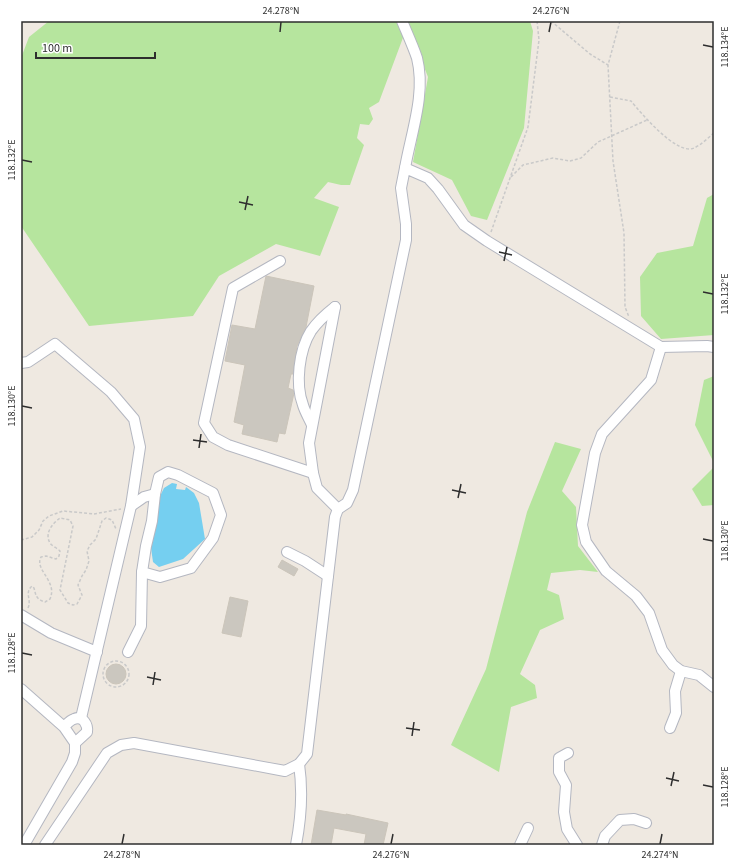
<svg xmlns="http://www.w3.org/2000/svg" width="735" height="866" viewBox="0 0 735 866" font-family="'Source Sans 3',sans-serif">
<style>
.green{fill:#b6e59e}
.water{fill:#75cff0}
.building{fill:#cbc7bf;stroke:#cbc5ba}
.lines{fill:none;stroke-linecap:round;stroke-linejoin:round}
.minor-casing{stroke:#b4b7c1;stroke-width:12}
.path{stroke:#c9c9c9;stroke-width:1.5;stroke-dasharray:3 2;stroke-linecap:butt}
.minor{stroke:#fff;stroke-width:10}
.ticks{fill:none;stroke:#2e2e2e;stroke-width:1.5}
.neatline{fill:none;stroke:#2e2e2e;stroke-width:1.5}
.ticks-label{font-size:10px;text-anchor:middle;fill:#2e2e2e}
</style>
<rect width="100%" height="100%" fill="#efe9e1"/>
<g class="green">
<polygon points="49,21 397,21 404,35 379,102 369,108 373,119 369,125 360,124 357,138 364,145 350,185 341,185 328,182 314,198 339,207 320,256 276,244 219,276 193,316 89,326 21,226 21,58 29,37"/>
<polygon points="406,21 530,21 533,31 524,128 487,220 471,216 452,180 413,162 428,77"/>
<polygon points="714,194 714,335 661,339 641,316 640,277 657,253 693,246 707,198"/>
<polygon points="714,376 714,463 695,425 704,380"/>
<polygon points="555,442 581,449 562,491 576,507 578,546 598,572 580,570 551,573 547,590 559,595 564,619 540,630 520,674 535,685 537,698 511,707 499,772 451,745 486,669 527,512"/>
<polygon points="714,467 714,505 702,506 692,489"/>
</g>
<polygon class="water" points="172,483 177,484 176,489 185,490 186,487 194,493 199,503 205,539 183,559 159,567 153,562 150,541 157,522 158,500 164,488"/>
<g class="building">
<polygon points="266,276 314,286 306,327 297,346 293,374 291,374 288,388 293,390 294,393 285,434 279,433 277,442 242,434 244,425 234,422 245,365 225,361 232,325 255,329"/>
<polygon points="282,560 298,569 294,576 278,567"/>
<polygon points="230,597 248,601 241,637 222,633"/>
<circle cx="116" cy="674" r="10"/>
<polygon points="317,810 346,815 346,814 388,823 383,845 364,845 366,834 334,828 331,845 311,845"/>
</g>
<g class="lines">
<defs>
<g id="minor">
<path d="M402,21c5,12 11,25 15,37 9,36 -6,75 -12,110"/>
<polyline points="280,261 233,288 204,423 213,437 228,445 313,473"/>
<polyline points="335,307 309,443 313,473 317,488 338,509"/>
<polyline points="661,347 707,346 714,347"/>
<polyline points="21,363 28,362 55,344 111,392 134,419 140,447 131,506 81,718"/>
<path d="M312,425c-3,-7 -7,-13 -9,-20 -8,-21 -4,-55 8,-74 7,-10 15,-17 24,-24"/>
<polygon points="168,472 178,475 213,493 221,515 213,538 191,568 160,577 142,572 146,546 152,521 155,494 159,477"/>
<polyline points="131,506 144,497 155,494"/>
<polyline points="287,552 305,561 328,576"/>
<polyline points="21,615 51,633 97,652"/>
<polyline points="128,652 141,626 142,572"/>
<path d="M21,689l43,38 11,16 12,-11c1,-7 -4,-17 -13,-13 -4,1 -7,5 -10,8"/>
<polyline points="670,728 676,713 675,691 681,671"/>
<polyline points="568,753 559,758 559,772 566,785 564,812 567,829 577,845"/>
<polyline points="24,845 72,762 75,753 75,743"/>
<polyline points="45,845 107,753 121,745 134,743 285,771 299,764 307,754 335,517 338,509 347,503 353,490 406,240 406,224 401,188 405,168 428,178 438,189 464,225 487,241 661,347 651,380 602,434 595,453 582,525 586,542 606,571 636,596 649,613 662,650 673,665 681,671 699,675 714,687"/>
<path d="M296,845c5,-26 7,-54 3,-81"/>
<polyline points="520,845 528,828"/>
<polyline points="602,845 605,836 620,820 634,819 646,823"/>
</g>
</defs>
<use href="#minor" class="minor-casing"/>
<g class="path">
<polyline points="551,21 590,54 608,65"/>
<polyline points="620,21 608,65 613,161 624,233 625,307 629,317"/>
<path d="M610,97l21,4c10,12 46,55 63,47 7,-3 14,-10 20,-15"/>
<polyline points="511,177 523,165 553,158 570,161 581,158 598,142 647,120"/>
<polyline points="491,232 528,127 539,40 537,21"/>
<polyline points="21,540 32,537 39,530 43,521 49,516 63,511 94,514 121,509"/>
<path d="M28,608c4,-8 -4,-15 4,-22l2,2c2,8 2,11 11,14l5,-3c8,-18 -16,-29 -9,-42l5,-1 10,3 3,-3 1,-5c-3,-3 -8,-5 -10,-8 -6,-10 3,-20 10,-25l10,2 3,6 -13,64 8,13 5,2 4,-1 5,-9 -4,-10 4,-9 4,-6 3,-9 -2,-10 3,-6 6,-6 6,-18 4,-3 6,2 4,9"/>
<circle cx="116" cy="674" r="13"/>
</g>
<use href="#minor" class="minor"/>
</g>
<path class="ticks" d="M280,32l1,-10M549,32l2,-10M703,45l10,2M22,160l10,2M239,202l14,3M245,210l3,-14M499,252l13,3M504,261l3,-14M703,292l10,2M22,406l10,2M193,440l14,2M199,448l2,-14M452,490l14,3M458,498l3,-14M703,539l10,2M22,653l10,2M147,677l14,3M153,685l2,-13M406,728l14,2M412,736l2,-14M666,778l13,3M703,785l10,2M671,786l3,-14M122,844l2,-10M391,844l2,-10M660,844l2,-10"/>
<rect width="735" height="866" fill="none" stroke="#ffffff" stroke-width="44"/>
<path d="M36 52v6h119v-6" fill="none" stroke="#2e2e2e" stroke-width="2"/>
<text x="42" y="52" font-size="12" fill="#2e2e2e" stroke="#ffffff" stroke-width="3" paint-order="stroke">100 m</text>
<rect x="22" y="22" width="691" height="822" class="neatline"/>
<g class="ticks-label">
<text x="281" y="14">24.278°N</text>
<text x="551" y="14">24.276°N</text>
<text transform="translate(724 47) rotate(-90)" y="4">118.134°E</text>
<text transform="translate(11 160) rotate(-90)" y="4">118.132°E</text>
<text transform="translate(724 294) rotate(-90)" y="4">118.132°E</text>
<text transform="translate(11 406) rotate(-90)" y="4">118.130°E</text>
<text transform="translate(724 541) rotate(-90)" y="4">118.130°E</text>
<text transform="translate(11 653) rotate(-90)" y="4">118.128°E</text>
<text transform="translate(724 787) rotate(-90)" y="4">118.128°E</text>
<text x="122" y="858">24.278°N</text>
<text x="391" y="858">24.276°N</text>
<text x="660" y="858">24.274°N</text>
</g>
</svg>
